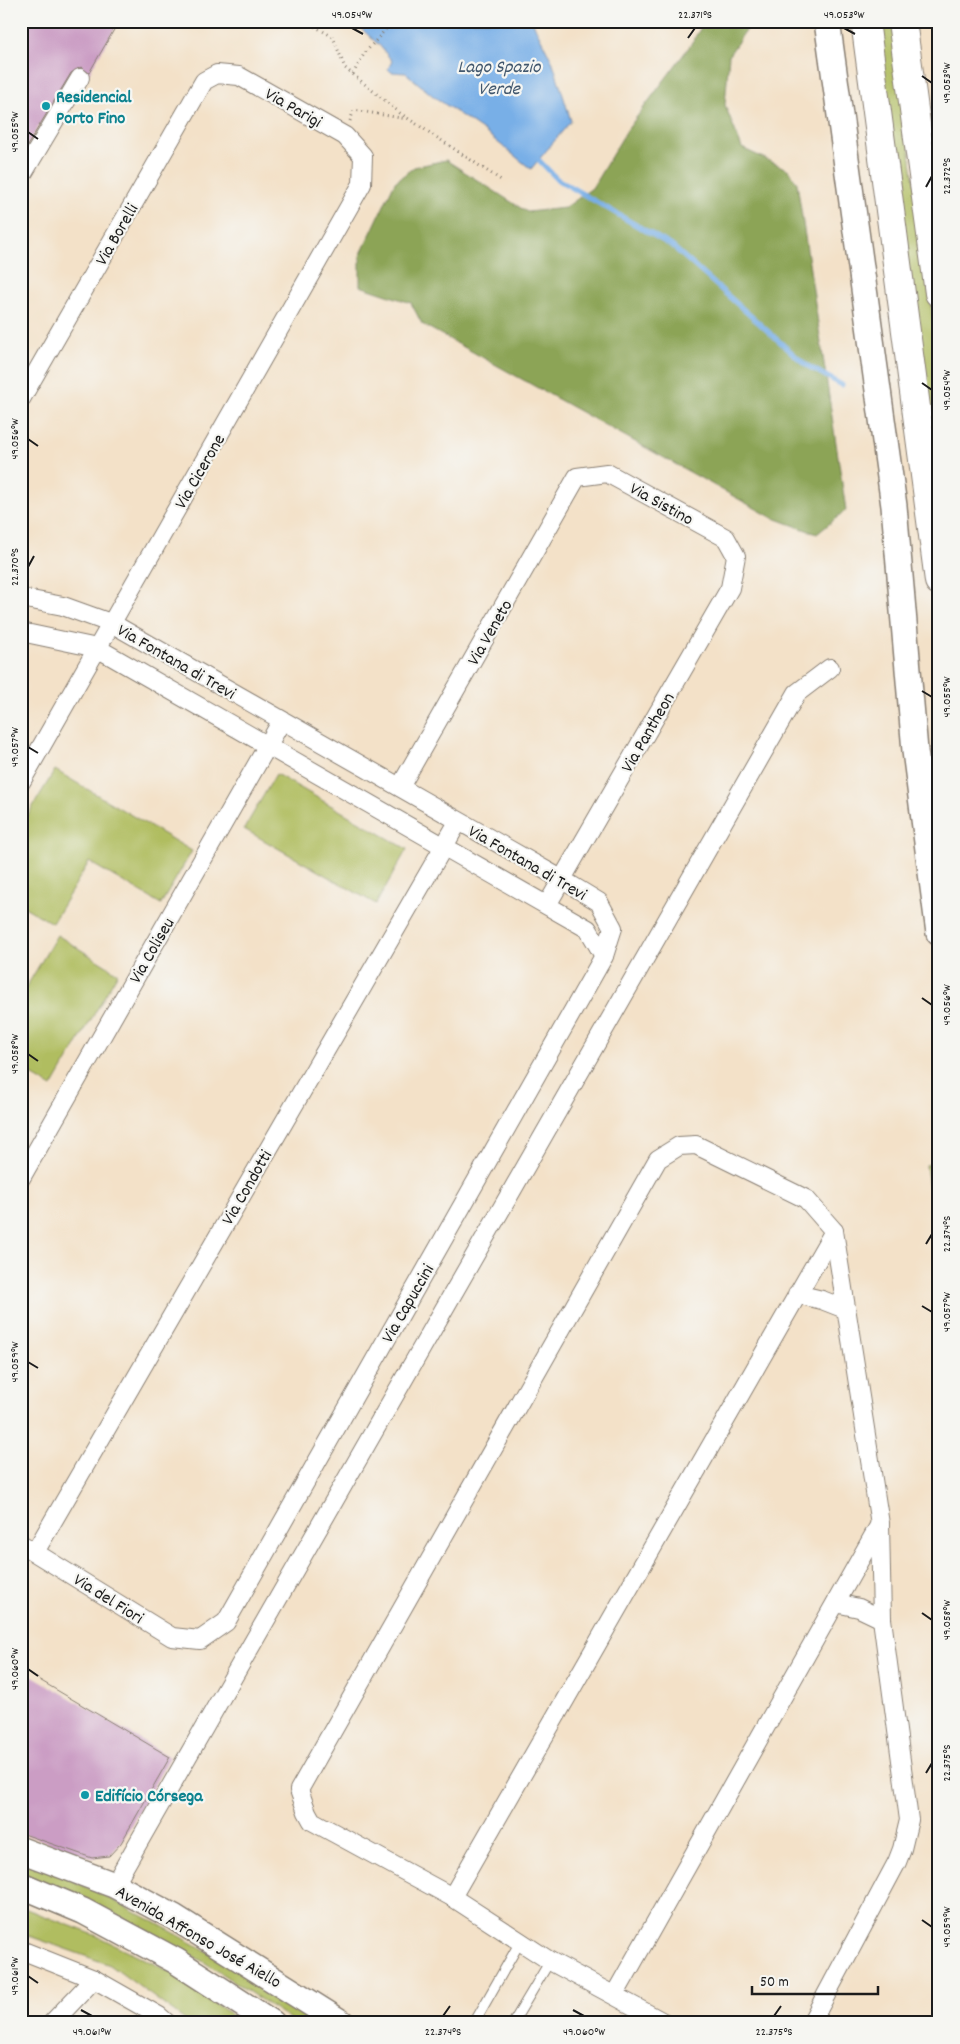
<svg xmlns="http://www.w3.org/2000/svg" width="960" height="2044" viewBox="0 0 960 2044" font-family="Dekko,sans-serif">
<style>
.green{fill:#b0bd60;stroke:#666c3e}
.forest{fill:#8ca456;stroke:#546039}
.water{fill:#78afe7;stroke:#4a6682}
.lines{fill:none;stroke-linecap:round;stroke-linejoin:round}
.stream{stroke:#78afe7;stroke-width:5}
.building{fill:#cb9dc4}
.lane-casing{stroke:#887e72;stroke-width:11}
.street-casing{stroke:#887e72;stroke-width:20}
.secondary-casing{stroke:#887e72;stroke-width:28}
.highway-casing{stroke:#887e72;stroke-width:30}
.path{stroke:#887e72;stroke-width:3;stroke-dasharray:1 4;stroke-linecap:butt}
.lane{stroke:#fff;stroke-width:9}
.street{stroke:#fff;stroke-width:18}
.secondary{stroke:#fff;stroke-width:25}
.highway{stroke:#fff;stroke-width:28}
.ticks{fill:none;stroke:#1c1c1c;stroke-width:2}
.culture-dot{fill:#0f9aa8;stroke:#f6f6f2;stroke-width:2}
.labels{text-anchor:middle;stroke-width:4.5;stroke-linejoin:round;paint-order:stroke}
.culture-label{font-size:18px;font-weight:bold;fill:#0d838f;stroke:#f6f6f2;text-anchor:start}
.street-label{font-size:18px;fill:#1c1c1c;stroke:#f6f6f2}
.water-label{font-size:19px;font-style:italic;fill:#41576d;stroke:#f6f6f2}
.neatline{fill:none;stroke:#1c1c1c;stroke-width:2}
.ticks-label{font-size:12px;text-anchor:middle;fill:#1c1c1c}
</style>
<rect width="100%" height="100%" fill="#f6f6f2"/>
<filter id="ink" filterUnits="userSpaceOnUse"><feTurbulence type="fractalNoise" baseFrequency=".02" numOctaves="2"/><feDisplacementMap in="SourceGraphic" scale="10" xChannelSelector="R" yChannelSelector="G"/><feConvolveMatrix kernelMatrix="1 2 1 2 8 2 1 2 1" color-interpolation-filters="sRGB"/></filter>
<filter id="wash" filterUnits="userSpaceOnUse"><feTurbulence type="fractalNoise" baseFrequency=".0096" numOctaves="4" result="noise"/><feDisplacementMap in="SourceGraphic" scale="20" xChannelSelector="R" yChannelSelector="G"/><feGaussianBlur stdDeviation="1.12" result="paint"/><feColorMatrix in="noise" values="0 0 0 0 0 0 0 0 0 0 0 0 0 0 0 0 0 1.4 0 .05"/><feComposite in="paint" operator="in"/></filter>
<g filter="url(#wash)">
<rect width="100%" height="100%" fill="#f3e1c8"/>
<g class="green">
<polygon points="875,21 892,21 939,365 939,505"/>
<polygon points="55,770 192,851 161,904 89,862 52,923 21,905 21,826"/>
<polygon points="276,774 407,849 376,904 244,829"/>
<polygon points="57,935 118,973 52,1087 21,1069 21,996"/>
<polygon points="939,1162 939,1265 926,1165"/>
<path d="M21,1860c52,18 100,44 148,70 51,28 102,57 148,93h-21l-92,-61 -96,-52 -87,-36z"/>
<polygon points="21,1907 97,1936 171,1972 242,2023 189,2023 110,1965 21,1933"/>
</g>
<polygon class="forest" points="705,21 752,21 729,55 725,105 742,148 789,170 797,183 846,510 817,534 771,517 422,324 411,303 360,286 360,256 395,182 414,167 446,160 527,212 565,208 592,188 627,130 689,47"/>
<polygon class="water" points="353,21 532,21 553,63 571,121 531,169 485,132 433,96 406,73 391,72 388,69 392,61 380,46"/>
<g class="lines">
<polyline class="stream" points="534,155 557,179 672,246 806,365 842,385"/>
</g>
<g id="blocks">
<g class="building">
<polygon points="21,21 119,21 89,73 81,67 71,73 21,156"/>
<polygon points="21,1669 170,1757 121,1843 109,1856 92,1858 21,1833"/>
</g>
</g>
</g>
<g filter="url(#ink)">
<use href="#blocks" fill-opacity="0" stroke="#887e72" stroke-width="1"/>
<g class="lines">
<defs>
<g id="lane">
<polyline points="474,2023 520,1942"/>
<polyline points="513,2023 550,1961"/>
</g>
<g id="street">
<polyline points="21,177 80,78"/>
<polyline points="21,399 204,81 217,74 239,76 345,136 363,156 362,184 21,782"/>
<polyline points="21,598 63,606 113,624 561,879 599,902 613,928 604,956 226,1622 200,1640 172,1637 21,1544"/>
<polyline points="21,632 97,648 588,929 604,956"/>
<polyline points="400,787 577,477 607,473 726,538 736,556 730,588 547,905"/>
<polyline points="21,1178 281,722"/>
<polyline points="797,1294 822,1300 845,1309"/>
<polyline points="35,1552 458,822"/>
<polyline points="836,1603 859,1608 882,1619"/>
<polyline points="114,1885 797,693 830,668"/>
<polyline points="452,1897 834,1231"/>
<polyline points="21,1950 94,1979 159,2016 167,2023"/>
<polyline points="615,1994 880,1524"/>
<polyline points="52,2023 94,1979"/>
<polyline points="665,2023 550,1961 452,1897 312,1821 307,1812 299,1790 658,1159 679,1146 696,1145 806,1199 834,1231 880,1524 882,1619 909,1820 902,1849 897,1862 811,2023"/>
</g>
<g id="secondary">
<polyline points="827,21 894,506 915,751 939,933"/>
<polyline points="21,1850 114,1885 174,1917 342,2023"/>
<polyline points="21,1885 83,1911 176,1961 272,2023"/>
</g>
<g id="highway">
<polyline points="865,21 939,581"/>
<polyline points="902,21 939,293"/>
</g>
</defs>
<use href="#lane" class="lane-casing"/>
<use href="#street" class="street-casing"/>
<use href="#secondary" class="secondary-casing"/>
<use href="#highway" class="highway-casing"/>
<g class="path">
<polyline points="306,21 333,37 345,68 400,113 501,180"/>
<polyline points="353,74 364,54 393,21"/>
<polyline points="350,121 354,110 407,119"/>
</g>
<use href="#lane" class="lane"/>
<use href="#street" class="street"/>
<use href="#secondary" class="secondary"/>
<use href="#highway" class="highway"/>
</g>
</g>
<path class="ticks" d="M352,28l11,6M844,28l11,6M688,38l7,-10M922,76l10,7M28,132l10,7M926,187l6,-11M922,383l10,7M28,439l10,7M28,567l6,-11M922,691l10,6M28,747l10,6M922,998l10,7M28,1054l10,7M926,1244l6,-10M922,1306l10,6M28,1362l10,6M922,1613l10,7M28,1669l10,7M926,1773l6,-10M922,1920l10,7M28,1976l10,7M81,2010l11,6M573,2010l11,6M443,2016l7,-10M774,2016l7,-10"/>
<g class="culture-dot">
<circle cx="46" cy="106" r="5"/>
<circle cx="85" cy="1795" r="5"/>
</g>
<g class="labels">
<g class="culture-label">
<text x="56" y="102">Residencial<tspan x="56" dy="21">Porto Fino</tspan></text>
<text x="95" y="1801">Edifício Córsega</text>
</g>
<g class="street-label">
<text transform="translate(294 107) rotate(30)" y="6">Via Parigi</text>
<text transform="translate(116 234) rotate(-60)" y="6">Via Borelli</text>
<text transform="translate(199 471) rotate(-60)" y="6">Via Cicerone</text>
<text transform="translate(662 503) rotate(29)" y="6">Via Sistino</text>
<text transform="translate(489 632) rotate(-60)" y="6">Via Veneto</text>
<text transform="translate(177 661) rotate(30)" y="6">Via Fontana di Trevi</text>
<text transform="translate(647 732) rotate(-60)" y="6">Via Pantheon</text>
<text transform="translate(528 862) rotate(30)" y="6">Via Fontana di Trevi</text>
<text transform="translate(151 950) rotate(-60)" y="6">Via Coliseu</text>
<text transform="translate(246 1187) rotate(-60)" y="6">Via Condotti</text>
<text transform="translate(407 1303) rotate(-60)" y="6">Via Capuccini</text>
<text transform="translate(109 1598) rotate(32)" y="6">Via del Fiori</text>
<text transform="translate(199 1936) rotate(30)" y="6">Avenida Affonso José Aiello</text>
</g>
<g class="water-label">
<text x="499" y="72">Lago Spazio<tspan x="499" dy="22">Verde</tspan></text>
</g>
</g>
<rect width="960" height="2044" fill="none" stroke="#f6f6f2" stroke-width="55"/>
<path d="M752 1986v8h126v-8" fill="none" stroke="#1c1c1c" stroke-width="2.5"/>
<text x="760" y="1986" font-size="15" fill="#1c1c1c" stroke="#f6f6f2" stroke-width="4" paint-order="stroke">50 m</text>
<rect x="28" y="28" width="904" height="1988" class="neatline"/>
<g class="ticks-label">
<text x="352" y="18">49.054°W</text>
<text x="695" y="18">22.371°S</text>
<text x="844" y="18">49.053°W</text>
<text transform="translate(946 83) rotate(-90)" y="4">49.053°W</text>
<text transform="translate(14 132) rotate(-90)" y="4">49.055°W</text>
<text transform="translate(946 176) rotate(-90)" y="4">22.372°S</text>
<text transform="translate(946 390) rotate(-90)" y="4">49.054°W</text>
<text transform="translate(14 439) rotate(-90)" y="4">49.056°W</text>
<text transform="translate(14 567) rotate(-90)" y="4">22.370°S</text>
<text transform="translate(946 697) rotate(-90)" y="4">49.055°W</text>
<text transform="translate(14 747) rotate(-90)" y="4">49.057°W</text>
<text transform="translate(946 1005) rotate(-90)" y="4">49.056°W</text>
<text transform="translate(14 1054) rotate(-90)" y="4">49.058°W</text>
<text transform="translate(946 1234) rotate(-90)" y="4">22.374°S</text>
<text transform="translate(946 1312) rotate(-90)" y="4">49.057°W</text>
<text transform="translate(14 1362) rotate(-90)" y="4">49.059°W</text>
<text transform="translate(946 1620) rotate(-90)" y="4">49.058°W</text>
<text transform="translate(14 1669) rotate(-90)" y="4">49.060°W</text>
<text transform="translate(946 1763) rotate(-90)" y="4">22.375°S</text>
<text transform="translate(946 1927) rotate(-90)" y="4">49.059°W</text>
<text transform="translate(14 1976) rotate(-90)" y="4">49.061°W</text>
<text x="92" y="2035">49.061°W</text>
<text x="443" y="2035">22.374°S</text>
<text x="584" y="2035">49.060°W</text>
<text x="774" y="2035">22.375°S</text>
</g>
</svg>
